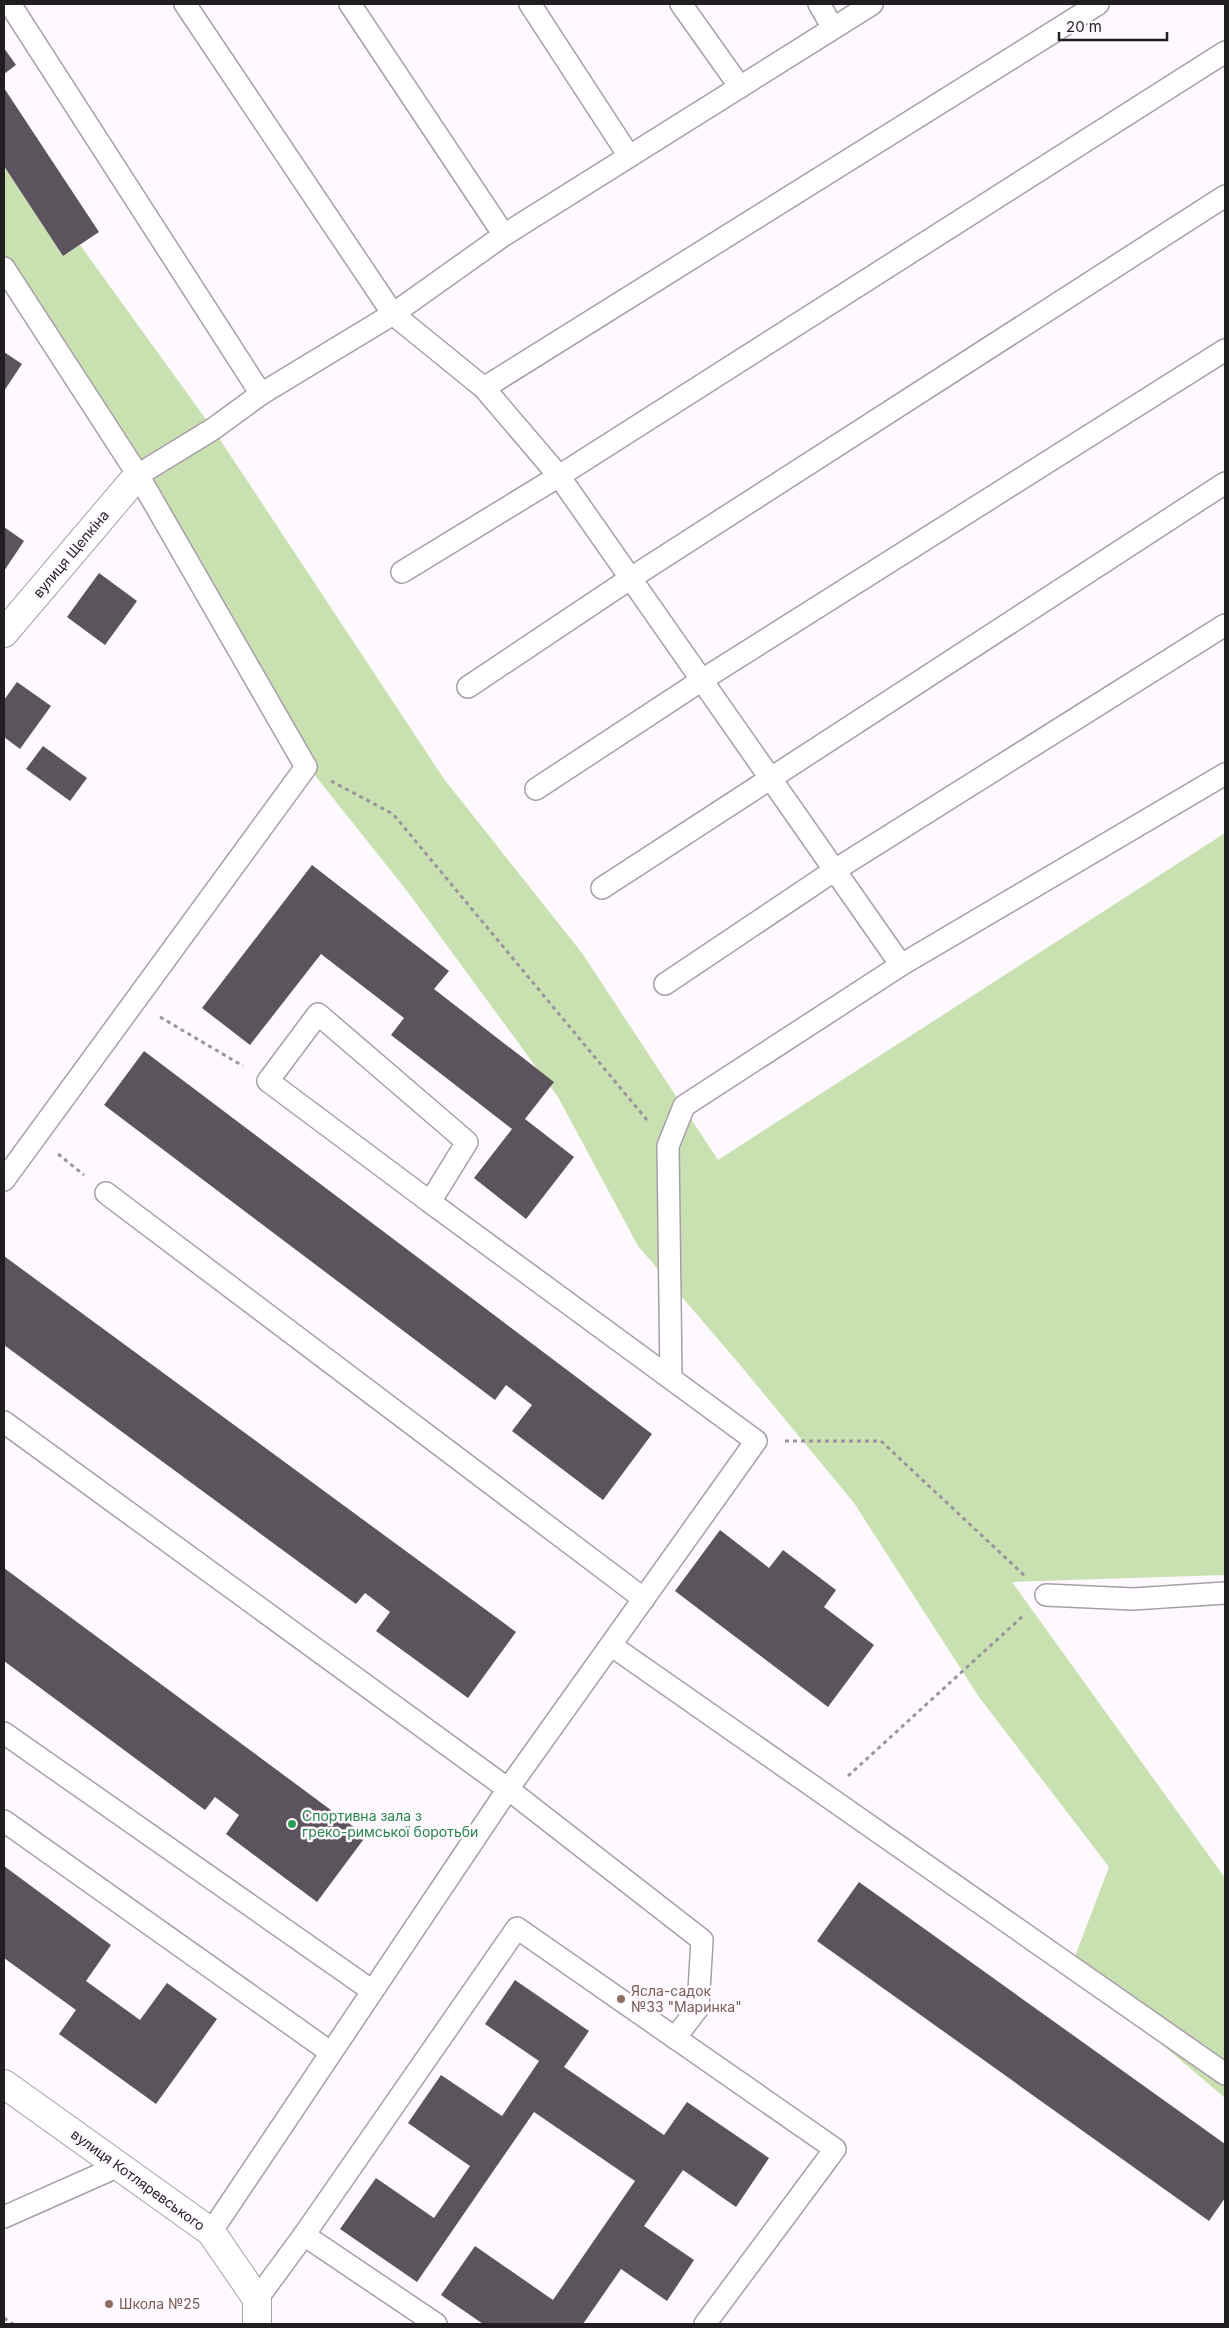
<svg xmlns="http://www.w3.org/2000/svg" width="1229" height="2328" viewBox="0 0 1229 2328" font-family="Inter,sans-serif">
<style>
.green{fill:#c9e1b0}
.building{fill:#5c545d}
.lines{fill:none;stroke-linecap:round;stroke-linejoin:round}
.service-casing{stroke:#a79ea9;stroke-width:24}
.minor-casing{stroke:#a79ea9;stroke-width:30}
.path{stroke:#9a959b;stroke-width:3;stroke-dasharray:4 4;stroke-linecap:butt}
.service{stroke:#fff;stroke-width:21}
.minor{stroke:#fff;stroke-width:28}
.leisure-dot{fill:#2e9e5b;stroke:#fef8ff;stroke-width:2}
.education-dot{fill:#8d6e63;stroke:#fef8ff;stroke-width:2}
.labels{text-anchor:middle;stroke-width:5;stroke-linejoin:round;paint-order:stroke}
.street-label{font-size:14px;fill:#211e22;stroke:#fef8ff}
.leisure-label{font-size:14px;fill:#27864d;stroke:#fef8ff;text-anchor:start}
.education-label{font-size:14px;fill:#785e54;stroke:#fef8ff;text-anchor:start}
</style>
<rect width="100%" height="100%" fill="#fef8ff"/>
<polygon class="green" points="4,166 63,256 80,245 213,429 444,779 582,953 718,1160 1225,833 1225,1575 1012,1582 1225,1878 1225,2098 1071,1967 1109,1867 979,1697 854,1503 736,1360 638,1246 558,1097 407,891 263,710 189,567 4,255"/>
<g class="building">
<polygon points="4,48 16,65 4,74"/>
<polygon points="4,88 99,232 63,256 4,166"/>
<polygon points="4,352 22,364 4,391"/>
<polygon points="4,527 24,541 4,571"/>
<polygon points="99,573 137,601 105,645 67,617"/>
<polygon points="17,682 51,706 20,749 4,737 4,700"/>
<polygon points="43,746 87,778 70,801 26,769"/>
<polygon points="312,865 449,971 434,989 554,1082 525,1119 574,1157 526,1219 474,1178 512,1129 391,1035 404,1018 321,954 250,1045 202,1008"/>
<polygon points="144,1051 652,1434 603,1500 512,1431 532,1405 506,1385 495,1400 104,1105"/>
<polygon points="4,1256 516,1632 468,1698 376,1631 390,1612 365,1593 356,1604 4,1345"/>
<polygon points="720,1530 769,1568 783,1550 836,1590 824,1607 874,1645 828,1707 675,1591"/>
<polygon points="4,1568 366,1836 317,1902 226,1834 239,1815 215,1797 205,1810 4,1661"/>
<polygon points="4,1866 111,1945 86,1981 140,2020 167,1983 217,2019 156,2104 59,2034 76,2010 4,1958"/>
<polygon points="859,1882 1225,2144 1225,2198 1209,2221 817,1941"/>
<polygon points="515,1980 589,2031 564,2067 664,2135 687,2102 769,2158 736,2207 683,2170 644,2226 694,2260 667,2301 621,2269 583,2324 483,2324 441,2295 475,2246 553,2300 635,2181 534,2112 417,2282 340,2229 376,2178 434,2218 470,2166 408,2123 441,2075 502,2116 539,2061 485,2024"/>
</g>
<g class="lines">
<defs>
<g id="service">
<polyline points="10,4 261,394"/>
<polyline points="185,4 393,314 484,388 559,476 901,965"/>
<polyline points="350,4 504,235"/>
<polyline points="530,4 629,156"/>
<polyline points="681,4 740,87"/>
<polyline points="819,4 833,28"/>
<polyline points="4,268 138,475"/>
<polyline points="484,388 1098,4"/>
<polyline points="402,572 559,476 1225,52"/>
<polyline points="468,687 631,578 1225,196"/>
<polyline points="536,789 702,680 1225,350"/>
<polyline points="602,888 1225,483"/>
<polyline points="665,984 835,870 1225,625"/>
<polyline points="4,1180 306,767 138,475 213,429 261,394 393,314 504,235 872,4"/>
<polyline points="106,1193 644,1599"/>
<polyline points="671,1378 668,1146 684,1106 901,965 1225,774"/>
<polyline points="4,1422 508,1789 702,1940 698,2008 675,2038"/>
<polyline points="1046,1595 1133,1599 1225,1593"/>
<polyline points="612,1646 1225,2074"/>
<polyline points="4,1733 371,1990"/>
<polyline points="4,1821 330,2052"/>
<polyline points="4,2217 119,2166"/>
<polyline points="211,2232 508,1789 756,1441 430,1202 467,1142 318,1014 268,1081 430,1202"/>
<polyline points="257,2299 304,2235"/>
<polyline points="436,2324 304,2235 517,1928 835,2149 705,2324"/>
</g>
<g id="minor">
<polyline points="4,633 138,475"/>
<polyline points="4,2084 211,2232 257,2299 257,2324"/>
</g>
</defs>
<use href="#service" class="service-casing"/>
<use href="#minor" class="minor-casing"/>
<g class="path">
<polyline points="331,781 393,814 647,1120"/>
<polyline points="160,1017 243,1066"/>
<polyline points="58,1154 84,1175"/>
<polyline points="785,1441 881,1441 1025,1576"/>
<polyline points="848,1776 1024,1615"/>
<polyline points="4,2318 13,2324"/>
</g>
<use href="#service" class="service"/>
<use href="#minor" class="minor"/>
</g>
<circle class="leisure-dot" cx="292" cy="1824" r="5"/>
<g class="education-dot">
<circle cx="621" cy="1999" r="5"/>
<circle cx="109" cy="2304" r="5"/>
</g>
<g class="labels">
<g class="street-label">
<text transform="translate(71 554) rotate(-50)" y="5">вулиця Щепкіна</text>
<text transform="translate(138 2180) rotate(36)" y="5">вулиця Котляревського</text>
</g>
<g class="leisure-label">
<text x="302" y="1821">Спортивна зала з<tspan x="302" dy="16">греко-римської боротьби</tspan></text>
</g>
<g class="education-label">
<text x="631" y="1996">Ясла-садок<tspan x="631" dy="16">№33 "Маринка"</tspan></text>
<text x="119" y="2309">Школа №25</text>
</g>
</g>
<rect width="1229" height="2328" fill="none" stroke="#211e22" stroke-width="10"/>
<path d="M1059 32v8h108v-8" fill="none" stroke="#211e22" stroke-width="2.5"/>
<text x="1066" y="32" font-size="15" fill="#211e22" stroke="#fef8ff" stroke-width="4" paint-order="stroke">20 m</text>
</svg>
